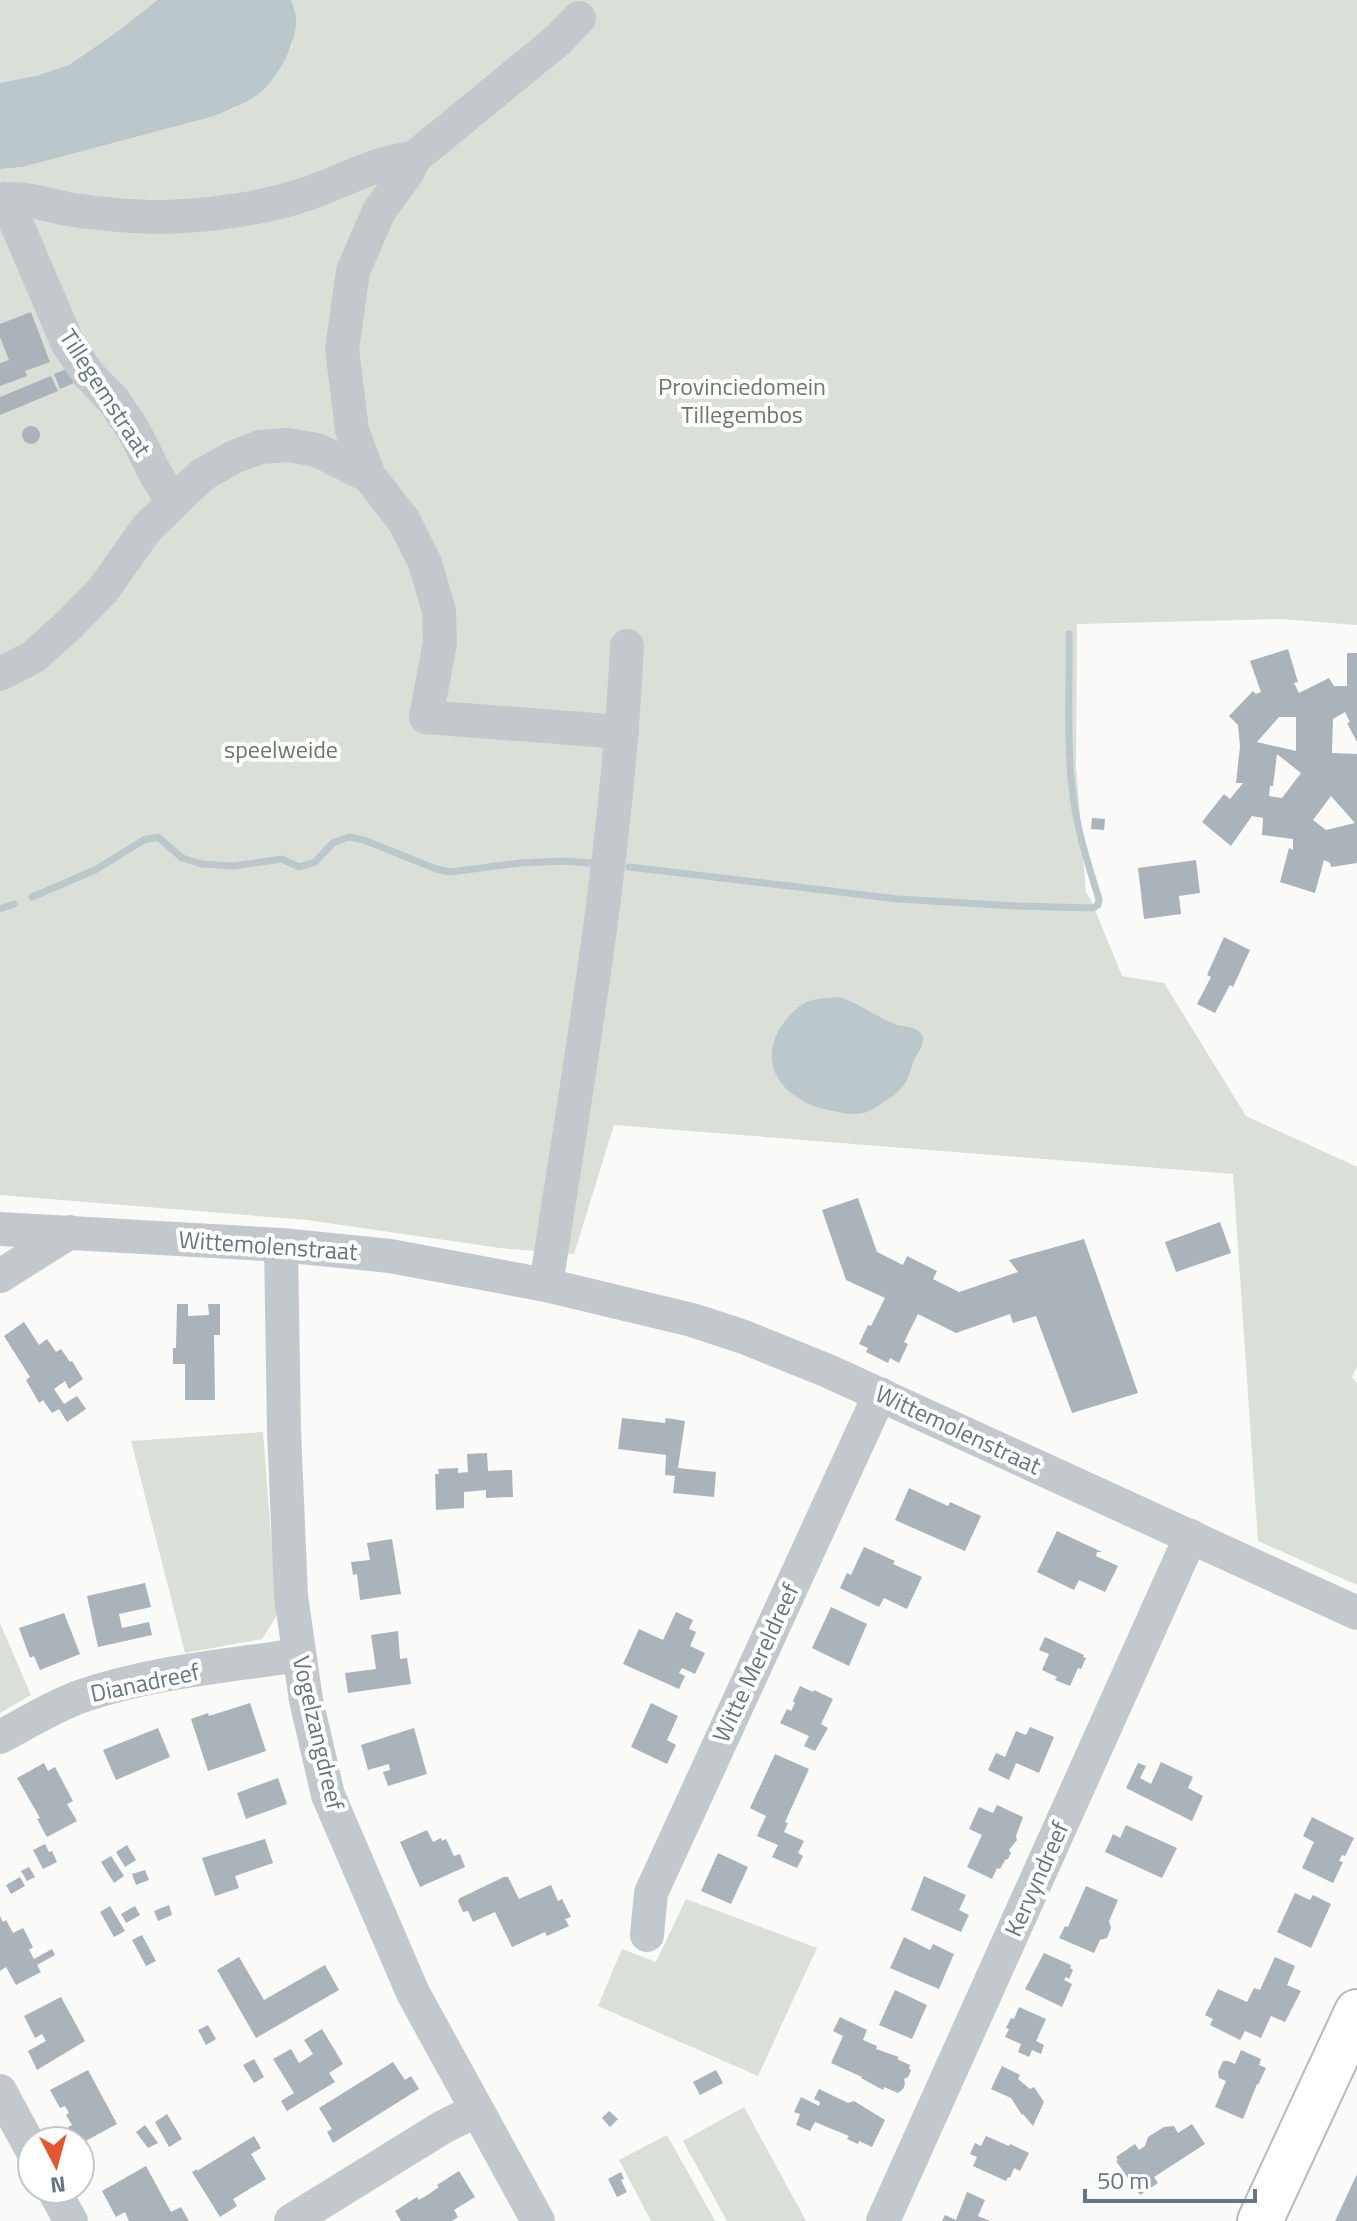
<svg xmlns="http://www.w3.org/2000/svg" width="1357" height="2221" viewBox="0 0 1357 2221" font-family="'Titillium Web',sans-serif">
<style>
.green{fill:#dadfd7}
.water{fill:#bbc7cb}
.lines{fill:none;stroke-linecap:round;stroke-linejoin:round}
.stream{stroke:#bbc7cb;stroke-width:7}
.building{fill:#aab3b9;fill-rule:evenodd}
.major-casing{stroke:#b5babe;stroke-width:48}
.minor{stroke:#c3c8cc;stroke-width:34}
.major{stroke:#fff;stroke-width:44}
.labels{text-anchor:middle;stroke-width:8;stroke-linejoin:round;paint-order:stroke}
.park-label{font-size:24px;fill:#687a64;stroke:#fff}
.street-label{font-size:24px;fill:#657683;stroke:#fff}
</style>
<rect width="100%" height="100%" fill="#fafaf8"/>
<g class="green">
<polygon points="0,0 157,0 121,29 69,65 39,75 0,83"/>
<polygon points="291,0 1357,0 1357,625 1281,619 1077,624 1076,765 1086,893 1091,900 1122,976 1164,983 1246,1116 1357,1167 1357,1366 1352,1377 1357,1384 1357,1585 1258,1541 1233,1174 614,1125 574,1254 500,1248 307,1220 0,1195 0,169 23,167 211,117 235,108 279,69 292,46 296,19"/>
<polygon points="263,1432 277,1615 262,1639 185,1653 131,1441"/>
<polygon points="0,1623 31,1695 0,1713"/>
<polygon points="686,1899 817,1948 758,2076 598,2006 622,1949 656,1962"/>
<polygon points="744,2107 806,2221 727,2221 683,2141"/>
<polygon points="667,2135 715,2221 651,2221 619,2160"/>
</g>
<g class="water">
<path d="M157,0h134c2,6 5,13 5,19 1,24 -19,62 -39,76 -15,10 -30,16 -46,22l-188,50 -23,2v-86l39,-8 30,-10 52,-36z"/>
<path d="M839,997c20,6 36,19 55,27 8,3 24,2 28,11 4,11 -6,18 -9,28 -5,16 -8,25 -23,35 -8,5 -17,12 -26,15 -13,3 -24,-1 -36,-3 -45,-10 -75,-47 -43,-89 7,-8 14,-16 24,-20 9,-3 21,-3 30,-4z"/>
</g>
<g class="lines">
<g class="stream">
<path d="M629,867l269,32 119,7 76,2 5,-3 1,-6c-9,-28 -18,-56 -23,-84 -11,-59 -6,-121 -7,-181"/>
<polyline points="32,897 95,870 144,840 158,837 182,858 202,864 234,866 282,859 299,867 315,862 333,843 349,837 364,840 436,869 450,872 520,863 563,861 590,863"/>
<polyline points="0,909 14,904"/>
</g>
</g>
<g class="building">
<polygon points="31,312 50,362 25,371 27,376 0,386 0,363 9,360 0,337 0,324"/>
<polygon points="74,366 81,380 60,389 54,374"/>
<polygon points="51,376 58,391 0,415 0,397"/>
<circle cx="31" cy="435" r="9"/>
<path d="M1288,649l10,33 -4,1 5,10 30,-15 5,8h13v-33h10v89l-10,-19 3,-1 -5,-10 -12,7 -1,34 25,1v109l-26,4 -1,-4 -6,-3 -9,33 -35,-11 9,-34 4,2v-11l-31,-4 1,-17 -11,-2 -21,30 -29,-24 22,-28 6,5 13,-16h-7l4,-36 -2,-22 -9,-9 24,-25 3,3 5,-2 -11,-31zM1279,717h17v34l-39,-9zM1277,754l24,19 -19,25 -13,-2 1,-10h3zM1331,796l24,27 -29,7 -13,-10z"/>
<polygon points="1092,818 1105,819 1104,830 1091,829"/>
<polygon points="1196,860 1200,893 1179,896 1181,914 1144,919 1138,868"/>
<polygon points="1224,937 1250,950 1233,987 1230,985 1215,1013 1197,1004 1211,977 1207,975"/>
<polygon points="858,1198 877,1252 903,1265 907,1256 937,1271 933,1279 959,1292 1018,1272 1009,1260 1084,1239 1138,1393 1072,1413 1036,1316 1013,1323 1010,1314 956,1333 918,1314 904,1342 908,1344 899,1363 890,1358 888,1363 866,1352 868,1348 859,1344 868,1325 871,1326 885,1298 846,1280 822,1210"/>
<polygon points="1220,1222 1231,1253 1176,1272 1165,1242"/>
<polygon points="177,1304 188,1304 188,1316 209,1315 208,1304 220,1304 220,1335 214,1335 215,1400 185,1400 185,1364 173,1364 173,1348 176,1348"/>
<polygon points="24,1322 39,1345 47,1339 56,1352 61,1349 70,1362 72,1361 83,1379 69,1389 65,1381 54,1389 64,1404 77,1396 86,1409 67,1422 59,1409 52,1413 43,1400 39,1403 26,1380 30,1377 4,1336"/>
<polygon points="622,1418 665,1423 666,1418 685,1421 678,1468 716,1472 714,1497 673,1493 675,1476 665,1475 666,1455 618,1449"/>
<polygon points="487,1453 488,1471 512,1470 513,1497 486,1498 486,1490 464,1492 464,1508 436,1510 435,1474 439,1474 438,1469 458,1468 458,1473 468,1472 467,1454"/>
<polygon points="909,1488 948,1506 950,1502 981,1516 965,1551 895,1520"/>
<polygon points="1057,1531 1102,1552 1097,1552 1096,1556 1118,1566 1105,1592 1079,1580 1074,1590 1037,1572"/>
<polygon points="392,1539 401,1594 360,1600 357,1574 353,1575 351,1562 370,1560 367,1543"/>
<polygon points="864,1547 895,1561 893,1564 922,1577 907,1609 884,1598 879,1607 840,1588 847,1573 851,1575"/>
<polygon points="145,1583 151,1607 119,1614 122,1628 149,1622 152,1635 98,1647 87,1596"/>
<polygon points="831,1607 867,1624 849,1666 812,1648"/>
<polygon points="676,1612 693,1620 689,1629 696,1632 690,1646 705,1653 695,1674 682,1668 679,1673 685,1676 679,1689 623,1664 639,1629 663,1640"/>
<polygon points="64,1613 80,1654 40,1670 34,1656 30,1658 19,1628"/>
<polygon points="398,1631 400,1659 407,1658 411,1684 348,1693 345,1673 376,1669 371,1635"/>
<polygon points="1045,1637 1084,1655 1083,1657 1086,1658 1081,1669 1078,1668 1070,1686 1055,1680 1057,1677 1042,1670 1049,1654 1039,1650"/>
<polygon points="800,1686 813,1692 814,1690 833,1699 821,1724 828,1728 815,1751 804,1746 809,1736 780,1723 787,1709 791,1711 795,1703 793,1701"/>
<polygon points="250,1703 266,1751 208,1771 191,1719 208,1713 209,1716"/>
<polygon points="651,1703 678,1716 667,1740 676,1745 667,1764 631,1747"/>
<polygon points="1030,1727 1054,1737 1039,1773 1016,1763 1009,1780 988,1770 996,1753 1005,1757 1016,1731 1026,1735"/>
<polygon points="158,1728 170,1757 116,1780 103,1750"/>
<polygon points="414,1728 427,1774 388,1786 383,1772 390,1770 389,1764 368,1770 361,1745"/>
<polygon points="775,1754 809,1769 785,1822 788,1823 784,1832 804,1841 798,1853 803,1856 797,1868 772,1857 778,1845 757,1836 766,1816 750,1808"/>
<polygon points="1161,1762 1193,1777 1188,1788 1203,1796 1192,1821 1126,1788 1138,1763 1146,1766 1140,1778 1151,1784"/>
<polygon points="44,1763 48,1771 55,1767 73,1801 67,1804 77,1821 47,1837 37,1819 40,1818 17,1778"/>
<polygon points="278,1778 287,1804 246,1819 237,1793"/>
<polygon points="997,1805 1023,1817 1016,1836 1017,1840 1009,1850 1011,1853 1008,1859 1005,1860 1000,1869 997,1868 992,1879 967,1867 982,1835 969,1829 979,1807 993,1813"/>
<polygon points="1312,1817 1354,1838 1345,1856 1342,1855 1339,1861 1343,1862 1333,1883 1302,1868 1314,1842 1303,1836"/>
<polygon points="1126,1825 1177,1848 1162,1878 1105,1852 1113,1834 1120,1838"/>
<polygon points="427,1830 433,1842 441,1838 442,1841 446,1839 454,1856 460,1854 465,1867 420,1887 400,1842"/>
<polygon points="265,1839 273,1863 235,1876 239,1888 215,1896 202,1858"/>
<polygon points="45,1844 49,1852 52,1851 57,1862 43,1869 33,1850"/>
<polygon points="127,1845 136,1860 125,1867 116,1852"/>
<polygon points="718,1853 748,1867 731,1904 701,1891"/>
<polygon points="111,1856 124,1876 114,1883 101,1862"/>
<polygon points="29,1867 35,1877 27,1881 21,1871"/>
<polygon points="145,1870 149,1880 136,1885 132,1874"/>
<polygon points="924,1876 966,1895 959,1910 969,1915 961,1932 911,1910"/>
<polygon points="20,1877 25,1886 11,1894 6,1885"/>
<polygon points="504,1877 508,1877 519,1899 551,1885 558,1901 562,1899 571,1917 565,1919 569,1926 547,1936 545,1932 512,1947 495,1912 473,1922 468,1911 463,1912 458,1901 460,1898"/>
<polygon points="1086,1886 1118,1900 1109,1921 1111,1928 1107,1938 1100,1940 1094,1953 1059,1938 1065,1926 1068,1927"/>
<polygon points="1295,1893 1310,1900 1313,1895 1331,1904 1311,1948 1277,1932"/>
<polygon points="169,1905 172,1915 158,1921 154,1911"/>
<polygon points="110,1906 125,1931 114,1937 100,1912"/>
<polygon points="135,1906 140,1915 126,1923 121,1914"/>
<polygon points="0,1916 3,1922 6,1920 13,1933 23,1928 33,1947 29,1950 34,1959 52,1949 55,1955 37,1965 41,1972 16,1985 6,1967 0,1971"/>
<polygon points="142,1935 156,1961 146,1966 132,1940"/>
<polygon points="904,1937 930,1950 933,1944 954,1954 939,1989 890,1968"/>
<polygon points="1044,1953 1071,1965 1070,1968 1073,1970 1069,1979 1066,1977 1064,1980 1072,1984 1062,2007 1025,1989"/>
<polygon points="239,1957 264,2000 325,1965 339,1990 256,2038 217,1970"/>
<polygon points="1275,1957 1295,1966 1287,1985 1301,1991 1285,2022 1271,2016 1261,2038 1245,2031 1240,2040 1210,2025 1213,2019 1205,2015 1218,1989 1247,2002 1254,1988 1260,1990"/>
<polygon points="895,1990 927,2005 912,2039 879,2025"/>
<polygon points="61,1997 85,2041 37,2070 28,2051 46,2041 42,2034 35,2038 24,2016"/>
<polygon points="1019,2007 1046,2019 1036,2041 1044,2045 1041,2054 1032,2050 1029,2057 1018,2052 1021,2044 1005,2037 1009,2029 1006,2028 1011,2018 1014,2019"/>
<polygon points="840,2017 867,2030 863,2040 877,2046 876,2049 899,2057 897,2059 910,2065 909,2068 911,2071 908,2077 904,2079 905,2084 903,2089 898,2093 884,2087 883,2090 861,2078 862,2077 831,2063 843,2036 833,2031"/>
<polygon points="208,2025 216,2039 206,2045 198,2030"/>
<polygon points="322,2029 343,2064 329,2073 335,2082 287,2111 281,2101 294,2093 273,2059 291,2049 299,2063 313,2054 304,2040"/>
<polygon points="1241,2050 1261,2059 1259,2065 1266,2068 1258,2085 1257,2084 1243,2119 1215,2107 1226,2081 1219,2078 1218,2072 1223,2061 1228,2061 1235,2064"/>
<polygon points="254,2059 264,2077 254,2083 243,2065"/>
<polygon points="393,2062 405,2080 411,2076 419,2089 333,2143 327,2132 332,2129 319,2108"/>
<polygon points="1002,2066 1020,2075 1018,2079 1030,2089 1034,2087 1044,2102 1033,2126 1023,2114 1022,2115 1011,2098 991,2089"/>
<polygon points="88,2070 117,2124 80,2144 80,2141 74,2141 67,2128 72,2125 66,2115 69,2113 65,2106 60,2108 50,2090"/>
<polygon points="716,2070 723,2083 700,2095 693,2082"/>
<polygon points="819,2089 848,2103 854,2101 885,2120 872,2147 859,2141 858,2144 847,2139 849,2136 815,2122 810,2131 796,2125 800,2114 794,2112 801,2097 819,2106 820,2102 814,2099"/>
<polygon points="609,2111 618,2119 610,2127 602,2118"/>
<polygon points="167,2114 182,2139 169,2147 155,2122"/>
<polygon points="1192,2124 1205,2144 1154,2177 1158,2183 1140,2195 1116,2161 1118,2160 1116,2157 1135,2144 1139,2150 1145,2146 1148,2137 1164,2127 1174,2126 1178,2133"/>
<polygon points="145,2125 158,2143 148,2148 136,2132"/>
<polygon points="254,2136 261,2148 251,2154 266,2179 233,2199 237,2206 220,2217 192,2172 197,2169 197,2171"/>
<polygon points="986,2136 1009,2146 1010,2144 1029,2153 1020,2171 1014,2168 1010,2178 1008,2177 1006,2181 973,2166 977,2157 970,2154 975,2143 981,2146"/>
<polygon points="146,2166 171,2212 181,2207 189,2221 129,2221 125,2212 116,2217 102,2191"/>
<polygon points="459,2171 475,2197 454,2210 458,2217 452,2221 401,2221 395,2211 417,2197 419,2200 429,2194 439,2187 437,2185"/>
<polygon points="621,2172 624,2179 621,2180 627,2192 617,2197 608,2179"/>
<polygon points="1357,2174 1357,2221 1335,2221"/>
<polygon points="967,2192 985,2200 978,2216 990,2221 942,2221 945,2215 956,2220"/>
</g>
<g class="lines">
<defs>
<polyline id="major" points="1260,2221 1357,2012"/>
</defs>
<use href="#major" class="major-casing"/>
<g class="minor">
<polyline points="6,199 68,344 88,374 114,401 134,431 156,475 173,502"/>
<path d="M0,200c24,-4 49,6 73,10 36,5 73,9 110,6 38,-2 84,-9 120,-21 37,-12 72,-33 111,-37l144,-118 21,-22"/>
<polyline points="369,476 352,430 342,349 353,271 379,211 407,173 414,158"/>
<polyline points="0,674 33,657 70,624 103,590 147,528 202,475 234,457 260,447 288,445 317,450 369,476 404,521 425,563 439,611 440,643 426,717 622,732"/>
<polyline points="0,1229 281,1245 390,1256 546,1285 692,1320 744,1337 828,1371 1357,1613"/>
<polyline points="281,1245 284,1431 291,1596 306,1700 328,1795 413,1993 538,2221"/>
<polyline points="0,1276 70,1232"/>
<path d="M546,1285c32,-210 71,-426 81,-639"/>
<path d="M0,1737c27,-14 53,-31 82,-41 69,-24 145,-30 217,-41"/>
<polyline points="647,1935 651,1893 880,1394"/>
<polyline points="0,2091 32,2150"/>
<polyline points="53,2189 71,2221"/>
<polyline points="291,2221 443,2127 477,2110"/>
<polyline points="883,2221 1191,1536"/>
</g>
<use href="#major" class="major"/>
</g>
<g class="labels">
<g class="park-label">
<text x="742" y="395">Provinciedomein<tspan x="742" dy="28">Tillegembos</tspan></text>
<text x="281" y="758">speelweide</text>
</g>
<g class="street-label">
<text transform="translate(105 393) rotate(57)" y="8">Tillegemstraat</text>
<text transform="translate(268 1246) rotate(4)" y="8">Wittemolenstraat</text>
<text transform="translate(958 1430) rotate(25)" y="8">Wittemolenstraat</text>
<text transform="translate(756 1663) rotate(-65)" y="8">Witte Mereldreef</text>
<text transform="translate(145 1683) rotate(-12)" y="8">Dianadreef</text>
<text transform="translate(318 1733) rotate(77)" y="8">Vogelzangdreef</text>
<text transform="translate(1037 1879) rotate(-66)" y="8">Kervyndreef</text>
</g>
</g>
<g transform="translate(56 2165) rotate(174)"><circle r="38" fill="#ffffff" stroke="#c1c8cd" stroke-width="2"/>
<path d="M0-6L14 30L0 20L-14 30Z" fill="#e4572e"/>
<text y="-12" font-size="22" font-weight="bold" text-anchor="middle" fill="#657683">N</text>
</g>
<path d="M1085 2189v12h170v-12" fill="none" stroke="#657683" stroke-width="4"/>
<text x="1097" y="2189" font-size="24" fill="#657683" stroke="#ffffff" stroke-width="6" paint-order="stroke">50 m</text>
</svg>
